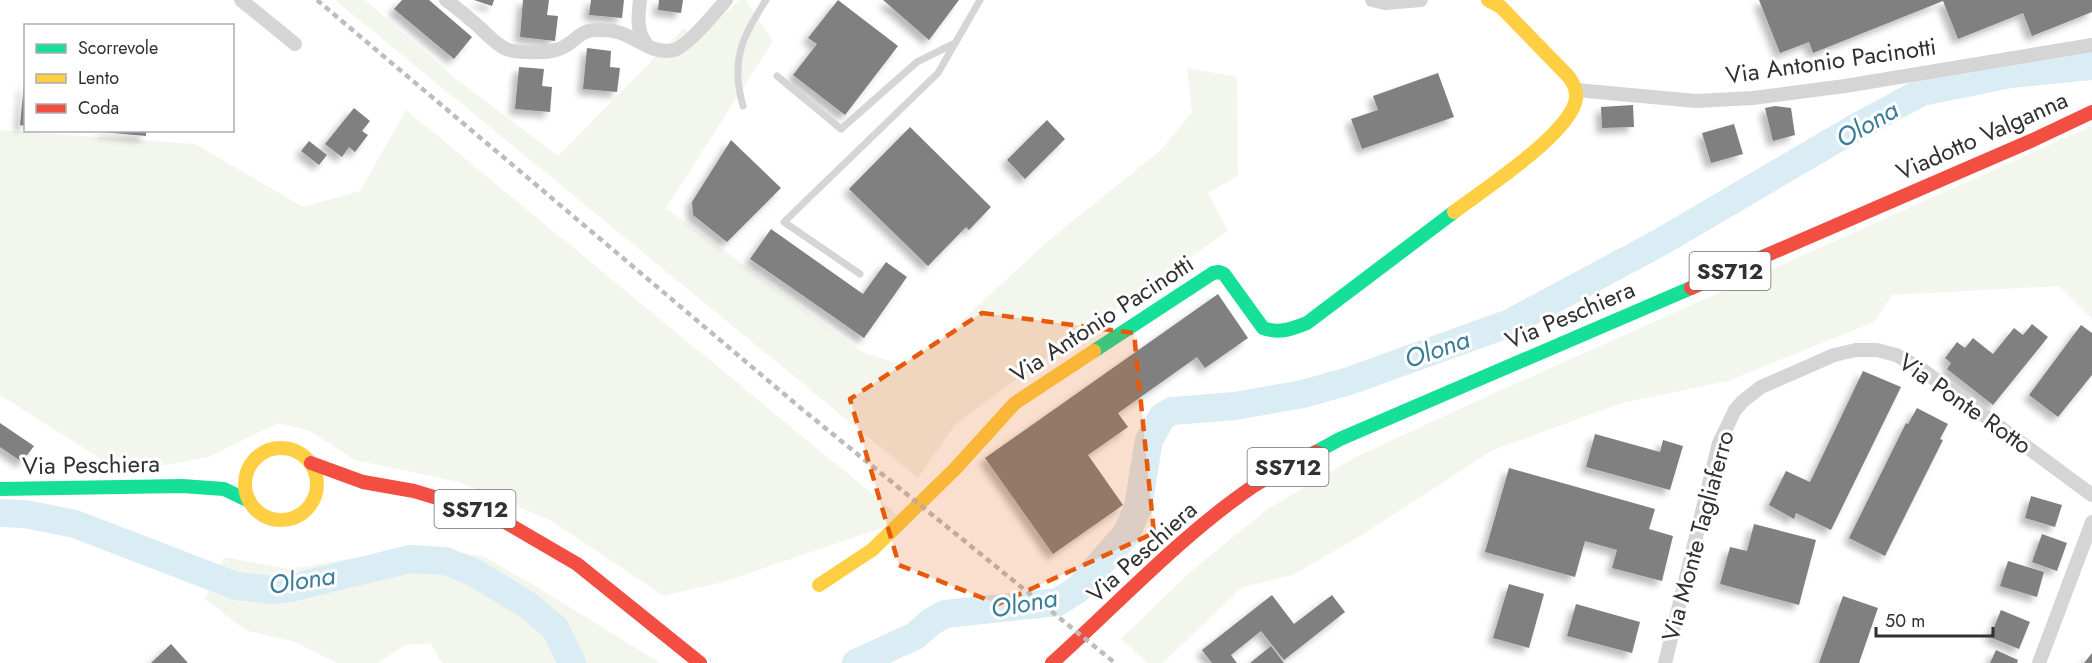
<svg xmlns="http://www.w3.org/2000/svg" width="2092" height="663" viewBox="0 0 2092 663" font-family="Jost,sans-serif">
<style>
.green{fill:#f3f6ed}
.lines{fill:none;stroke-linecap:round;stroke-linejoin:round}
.river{stroke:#daecf4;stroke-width:28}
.building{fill:#808080;filter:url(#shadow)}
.lane{stroke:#d5d5d5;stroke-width:7}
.street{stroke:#d5d5d5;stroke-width:14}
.fast{stroke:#16e098;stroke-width:14}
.slow{stroke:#ffcf43;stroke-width:14}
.jam{stroke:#f24e42;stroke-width:14}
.rail{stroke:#bdbdbd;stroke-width:4.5;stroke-dasharray:6 4.5;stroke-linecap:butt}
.marked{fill:#e8590c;fill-opacity:0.2;stroke:#e8590c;stroke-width:4.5;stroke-dasharray:12 8;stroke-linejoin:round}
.labels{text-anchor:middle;stroke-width:6;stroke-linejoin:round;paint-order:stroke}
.shield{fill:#fff;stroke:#6f6f6f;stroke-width:1.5}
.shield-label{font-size:22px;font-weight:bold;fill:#313131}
.street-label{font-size:24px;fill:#313131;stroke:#fff}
.water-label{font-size:26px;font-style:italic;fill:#397d99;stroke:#fff}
</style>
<defs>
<filter id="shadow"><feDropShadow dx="-5.5" dy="5.5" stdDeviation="3" flood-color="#0004"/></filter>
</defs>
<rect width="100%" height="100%" fill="#fff"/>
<g class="green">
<polygon points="335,0 365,0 456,79 558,156 684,28 698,40 739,0 746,0 773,41 666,208 862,352 899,364 945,336 1048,241 1161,150 1192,112 1187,68 1237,77 1238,176 1208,193 1228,231 1019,377 954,426 918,478"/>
<polygon points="406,110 899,516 888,526 723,582 664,596 550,520 459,482 355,460 310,431 278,423 209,457 123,473 0,395 0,130 195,144 303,207 360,191"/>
<polygon points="2092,126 2092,319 2059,286 1892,295 1874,322 1728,381 1622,403 1493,450 1360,536 1293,575 1242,587 1163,663 1148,663 1121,639 1189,573 1269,508 1356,457 1479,400"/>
<polygon points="422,547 483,556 532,584 660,663 442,663 430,643 405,645 378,663 337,663 295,642 245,630 205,599 224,557 289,569"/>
</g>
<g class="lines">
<g class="river">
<polyline points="0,513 25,514 75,524 236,586 273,590 291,588 410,559 445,561 473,572 526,604 555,628 572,663"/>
<polyline points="856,663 915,636 931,622 945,614 1058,602 1078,589 1127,533 1138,507 1149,440 1162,417 1172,411 1235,406 1303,394 1349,381 1510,323 1659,243 1860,125 1922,92 2010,74 2092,66"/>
</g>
</g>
<g class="building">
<polygon points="402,0 429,0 472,37 454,59 394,9"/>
<polygon points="474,0 494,0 492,6"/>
<polygon points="523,0 549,0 547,15 558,16 555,41 520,37"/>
<polygon points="591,0 624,0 622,18 589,15"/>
<polygon points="659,0 683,0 681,13 658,10"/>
<polygon points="838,0 898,46 845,115 793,75 817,44 808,38"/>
<polygon points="883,0 959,0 929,40"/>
<polygon points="1759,0 2092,0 2092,12 2032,36 2023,13 1958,39 1943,1 1813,53 1809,42 1780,53"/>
<polygon points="587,48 611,51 610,67 620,68 617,92 583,89"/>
<polygon points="519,67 544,69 542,86 552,87 550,112 515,109"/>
<polygon points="1438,73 1454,117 1362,149 1351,119 1378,110 1373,96"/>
<polygon points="24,84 26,84 26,126 20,125"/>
<polygon points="1633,105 1634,127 1602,128 1601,107"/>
<polygon points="1775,106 1791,108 1795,135 1773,141 1765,108"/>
<polygon points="354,108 370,121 362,131 368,135 355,152 349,147 342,157 325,144"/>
<polygon points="1047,120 1065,139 1025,179 1007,160"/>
<polygon points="1734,124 1743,154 1711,163 1702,133"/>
<polygon points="910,127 991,207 969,230 966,227 928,266 849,189"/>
<polygon points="102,130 146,130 146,136 102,132"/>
<polygon points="731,140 781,188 727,242 693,215 692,202"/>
<polygon points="309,141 327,155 319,165 301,151"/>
<polygon points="771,229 863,294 886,262 907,277 864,338 750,259"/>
<polygon points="1218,294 1248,338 1205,368 1197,357 1118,413 1128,427 1088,455 1123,505 1053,554 985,458"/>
<polygon points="2032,324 2048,337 1993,405 1947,369 1951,363 1945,358 1957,342 1965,348 1973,338 1993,354 2014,328 2023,335"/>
<polygon points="2081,325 2092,333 2092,375 2058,417 2029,395"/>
<polygon points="1863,371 1901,387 1831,530 1796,513 1794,519 1769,505 1786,471 1810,482"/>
<polygon points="1917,408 1948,424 1940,439 1943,440 1885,556 1849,538 1906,423 1908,424"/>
<polygon points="0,423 34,446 22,462 0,447"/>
<polygon points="1595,434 1660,452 1663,440 1683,446 1670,490 1586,467"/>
<polygon points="1509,468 1655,509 1649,529 1673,536 1662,581 1612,568 1617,550 1585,541 1575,577 1485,552"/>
<polygon points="2031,496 2062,505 2055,527 2025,518"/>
<polygon points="1754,524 1816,540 1799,605 1720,584 1730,547 1747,551"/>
<polygon points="2042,534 2067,543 2057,571 2032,562"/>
<polygon points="2008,561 2044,572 2037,597 2000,586"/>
<polygon points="1509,584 1544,594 1529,648 1493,638"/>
<polygon points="1272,595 1294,624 1332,595 1345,612 1284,660 1261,631 1231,655 1237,663 1212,663 1202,650"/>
<polygon points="1843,596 1878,608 1859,663 1819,663"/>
<polygon points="1576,604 1640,622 1632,653 1567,636"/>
<polygon points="2001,610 2030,622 2019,649 1990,637"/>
<polygon points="171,644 188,663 151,663"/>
<polygon points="1271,646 1284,663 1250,663"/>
<polygon points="1996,650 2018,660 2017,663 1990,663"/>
<polygon points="2092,653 2092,663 2084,663"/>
</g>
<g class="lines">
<g class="lane">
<polyline points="777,76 841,129 917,62 955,43"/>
<path d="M743,106c-13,-46 -1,-68 23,-106"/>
<polyline points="860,274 784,222 938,73 980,0"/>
</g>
<g class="street">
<polyline points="241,0 295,44"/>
<path d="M446,0c8,6 17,13 25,20 12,9 22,23 35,29 9,4 41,4 50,1 16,-3 22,-20 40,-20 24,-1 31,6 51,16 8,4 18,6 27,4 14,-4 42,-38 52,-50"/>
<path d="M640,0c-2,18 -4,30 7,45"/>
<polyline points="1372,0 1385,3 1421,0"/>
<polyline points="1576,90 1696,101 1753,98 1845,86 2092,45"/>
<polyline points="1665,663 1719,443 1735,410 1743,401 1761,387 1834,355 1856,350 1877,350 1896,355 1920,368 2092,495"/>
<polyline points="2039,663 2092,522"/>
</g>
<g class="fast">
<path d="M1094,351l119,-78 6,-1 5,2 39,54c16,6 29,1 44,-5l147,-111"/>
<polyline points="1316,452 1340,439 1691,288"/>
<polyline points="0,489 182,486 224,489 249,501"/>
</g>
<g class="slow">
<path d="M1454,212c29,-22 116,-78 122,-113 1,-9 -2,-15 -7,-22l-68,-70 -13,-7"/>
<circle cx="281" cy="484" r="36"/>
<polyline points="819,585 872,550 955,469 1015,403 1094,351"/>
</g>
<g class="jam">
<polyline points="1691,288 2033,140 2092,112"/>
<polyline points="311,463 363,482 414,491 493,515 577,564 700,663"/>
<path d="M1052,663c67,-60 128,-127 203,-178 19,-12 41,-22 61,-33"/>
</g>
<polyline class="rail" points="317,0 803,410 1115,663"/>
</g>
<path class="marked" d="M982,313l152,20 20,200 -156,71 -99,-39 -49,-166z"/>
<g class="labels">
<g class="shield">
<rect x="1689.5" y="252" width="81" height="38" rx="4.5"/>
<rect x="1247.5" y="448" width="81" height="38" rx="4.5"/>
<rect x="434.5" y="490" width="81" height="38" rx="4.5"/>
</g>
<g class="shield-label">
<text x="1730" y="279">SS712</text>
<text x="1288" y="475">SS712</text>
<text x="475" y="517">SS712</text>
</g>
<g class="street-label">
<text transform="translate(1831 61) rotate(-8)" y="8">Via Antonio Pacinotti</text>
<text transform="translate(1982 136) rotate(-24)" y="8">Viadotto Valganna</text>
<text transform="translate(1570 315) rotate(-23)" y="8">Via Peschiera</text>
<text transform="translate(1102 319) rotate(-33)" y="8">Via Antonio Pacinotti</text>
<text transform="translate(1965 404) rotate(35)" y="8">Via Ponte Rotto</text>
<text transform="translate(91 465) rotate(-1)" y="8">Via Peschiera</text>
<text transform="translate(1698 536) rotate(-75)" y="8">Via Monte Tagliaferro</text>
<text transform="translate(1142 552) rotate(-42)" y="8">Via Peschiera</text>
</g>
<g class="water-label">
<text transform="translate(1867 124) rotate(-30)" y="9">Olona</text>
<text transform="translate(1437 349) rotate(-19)" y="9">Olona</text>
<text transform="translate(302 580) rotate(-9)" y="9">Olona</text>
<text transform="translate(1024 603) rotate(-10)" y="9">Olona</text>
</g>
</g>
<rect x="24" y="24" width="210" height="108" fill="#ffffff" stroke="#adadad" stroke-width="1.5"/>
<rect x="36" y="44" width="30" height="9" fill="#16e098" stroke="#adadad" stroke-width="1.5"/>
<text x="78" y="54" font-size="18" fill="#313131">Scorrevole</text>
<rect x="36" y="74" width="30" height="9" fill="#ffcf43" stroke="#adadad" stroke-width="1.5"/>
<text x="78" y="84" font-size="18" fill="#313131">Lento</text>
<rect x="36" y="104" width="30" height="9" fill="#f24e42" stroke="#adadad" stroke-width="1.5"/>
<text x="78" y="114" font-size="18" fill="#313131">Coda</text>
<path d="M1876 627v9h117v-9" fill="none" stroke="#313131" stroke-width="3"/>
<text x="1885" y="627" font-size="18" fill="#313131" stroke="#ffffff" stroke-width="4.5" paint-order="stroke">50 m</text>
</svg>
